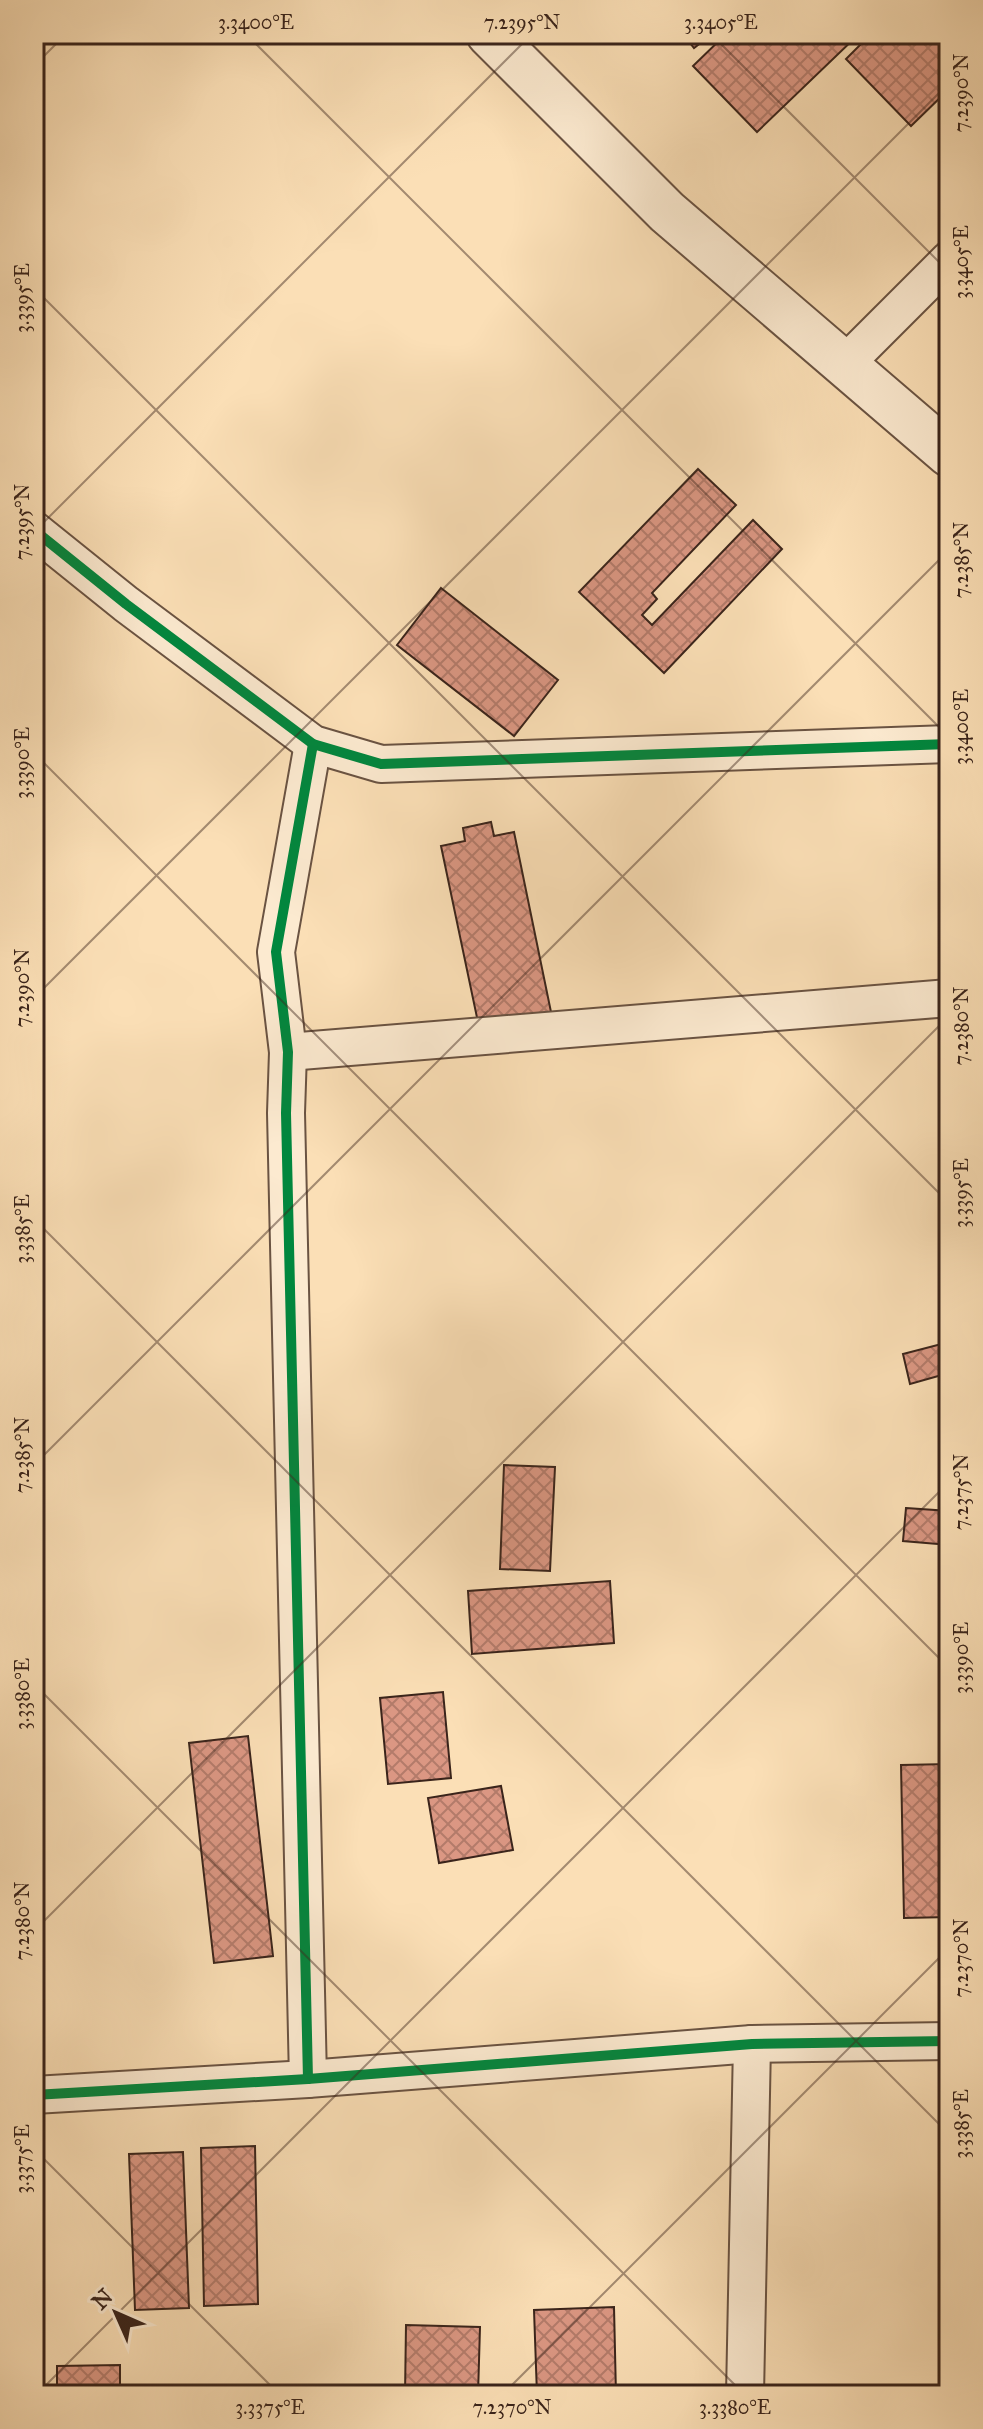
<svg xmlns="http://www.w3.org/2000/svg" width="983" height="2429" viewBox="0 0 983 2429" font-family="'IM FELL Great Primer',serif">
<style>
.building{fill:url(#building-cross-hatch);stroke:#3a241b;stroke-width:2}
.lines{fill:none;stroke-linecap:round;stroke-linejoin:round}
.minor-casing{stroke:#6a5342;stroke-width:40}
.tertiary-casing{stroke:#6a5342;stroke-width:48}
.minor{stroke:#fcead0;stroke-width:36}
.tertiary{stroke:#fcead0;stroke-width:44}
.cycleway-casing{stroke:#fcead0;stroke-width:15}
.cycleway{stroke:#00873e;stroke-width:10}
.ticks{fill:none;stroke:#3a241b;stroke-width:2;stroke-opacity:0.45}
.neatline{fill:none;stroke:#3a241b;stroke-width:3}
.ticks-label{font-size:20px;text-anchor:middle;fill:#3a241b}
</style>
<defs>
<pattern id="building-cross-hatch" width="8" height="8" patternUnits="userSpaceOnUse" patternTransform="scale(2)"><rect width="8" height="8" fill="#db9783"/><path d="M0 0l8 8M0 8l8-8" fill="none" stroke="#b37b6a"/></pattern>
</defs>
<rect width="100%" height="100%" fill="#fbdfb6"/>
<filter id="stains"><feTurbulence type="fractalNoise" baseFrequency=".0025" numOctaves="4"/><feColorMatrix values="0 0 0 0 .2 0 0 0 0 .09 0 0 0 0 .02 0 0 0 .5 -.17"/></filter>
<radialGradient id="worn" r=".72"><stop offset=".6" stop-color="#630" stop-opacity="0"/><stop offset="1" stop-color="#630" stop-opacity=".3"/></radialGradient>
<g class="building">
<polygon points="683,34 712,34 694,48"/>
<polygon points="726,34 859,34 757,132 693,66"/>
<polygon points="871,34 934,34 949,50 949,89 911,126 846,59"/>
<polygon points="698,469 736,505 652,593 657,599 642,615 652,625 753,520 782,549 664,673 579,592"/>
<polygon points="441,588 558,680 514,736 397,645"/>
<polygon points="491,822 494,836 514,832 551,1012 479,1027 441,846 465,841 463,828"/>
<polygon points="949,1342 949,1373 910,1384 903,1354"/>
<polygon points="504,1465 555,1467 550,1571 500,1569"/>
<polygon points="906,1508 949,1511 949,1545 903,1541"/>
<polygon points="610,1581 614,1643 472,1654 468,1591"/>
<polygon points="443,1692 451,1778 388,1784 380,1698"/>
<polygon points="248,1736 273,1956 214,1963 189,1743"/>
<polygon points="949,1764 949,1917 904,1918 901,1765"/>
<polygon points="501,1786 513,1850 439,1863 428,1798"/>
<polygon points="255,2146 258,2304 204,2306 201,2148"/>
<polygon points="183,2152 189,2308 135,2310 129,2154"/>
<polygon points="614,2307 616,2395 537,2395 534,2310"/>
<polygon points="406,2325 480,2327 478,2395 405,2395"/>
<polygon points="120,2365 120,2395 57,2395 57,2366"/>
</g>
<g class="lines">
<defs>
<g id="minor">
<polyline points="845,364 949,260"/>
<polyline points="34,530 126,604 313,744 381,764 949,744"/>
<polyline points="288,1052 949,998"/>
<polyline points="308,2079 286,1113 288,1052 276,952 313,744"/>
<polyline points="34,2095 308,2079 752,2044 949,2041"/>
<polyline points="745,2395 752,2044"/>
</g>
<polyline id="tertiary" points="489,34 667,212 949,454"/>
</defs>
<use href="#minor" class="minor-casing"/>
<use href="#tertiary" class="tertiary-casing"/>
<use href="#minor" class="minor"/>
<use href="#tertiary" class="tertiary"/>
<defs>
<g id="cycleway">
<polyline points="34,530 126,604 313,744 381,764 949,744"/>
<polyline points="308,2079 286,1113 288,1052 276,952 313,744"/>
<polyline points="34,2095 308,2079 752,2044 949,2041"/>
</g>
</defs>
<use href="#cycleway" class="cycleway-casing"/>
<use href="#cycleway" class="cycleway"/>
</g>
<path class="ticks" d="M246,34l703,703M711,34l238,238M34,66l32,-32M34,288l915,915M34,532l498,-498M34,753l915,915M34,998l915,-915M34,1219l915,915M34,1465l915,-915M34,1684l711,711M34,1931l915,-915M34,2149l246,246M36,2395l913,-913M502,2395l447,-447"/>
<rect width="983" height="2429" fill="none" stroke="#fbdfb6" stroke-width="88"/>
<g transform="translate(116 2313) rotate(315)" stroke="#fcead0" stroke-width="6" paint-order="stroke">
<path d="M0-6L14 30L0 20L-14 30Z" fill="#3a241b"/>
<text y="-12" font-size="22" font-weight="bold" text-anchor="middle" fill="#3a241b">N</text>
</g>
<rect x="44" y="44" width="895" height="2341" class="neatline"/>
<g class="ticks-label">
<text x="256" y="29">3.3400°E</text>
<text x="522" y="29">7.2395°N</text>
<text x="721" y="29">3.3405°E</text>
<text transform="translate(961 93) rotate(-90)" y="7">7.2390°N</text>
<text transform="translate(961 262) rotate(-90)" y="7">3.3405°E</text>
<text transform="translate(22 298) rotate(-90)" y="7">3.3395°E</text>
<text transform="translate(22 522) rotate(-90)" y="7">7.2395°N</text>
<text transform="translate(961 560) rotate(-90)" y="7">7.2385°N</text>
<text transform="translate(961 727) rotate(-90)" y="7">3.3400°E</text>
<text transform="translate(22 763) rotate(-90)" y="7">3.3390°E</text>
<text transform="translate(22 988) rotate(-90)" y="7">7.2390°N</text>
<text transform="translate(961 1026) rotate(-90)" y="7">7.2380°N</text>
<text transform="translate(961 1193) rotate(-90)" y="7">3.3395°E</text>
<text transform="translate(22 1229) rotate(-90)" y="7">3.3385°E</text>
<text transform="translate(22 1455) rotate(-90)" y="7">7.2385°N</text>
<text transform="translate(961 1492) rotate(-90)" y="7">7.2375°N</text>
<text transform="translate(961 1658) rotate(-90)" y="7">3.3390°E</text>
<text transform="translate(22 1694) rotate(-90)" y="7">3.3380°E</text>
<text transform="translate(22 1921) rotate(-90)" y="7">7.2380°N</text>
<text transform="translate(961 1958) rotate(-90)" y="7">7.2370°N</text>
<text transform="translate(961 2124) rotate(-90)" y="7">3.3385°E</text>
<text transform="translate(22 2159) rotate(-90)" y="7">3.3375°E</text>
<text x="270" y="2414">3.3375°E</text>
<text x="512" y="2414">7.2370°N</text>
<text x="735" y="2414">3.3380°E</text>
</g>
<rect width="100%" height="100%" filter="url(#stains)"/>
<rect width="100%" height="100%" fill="url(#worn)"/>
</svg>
